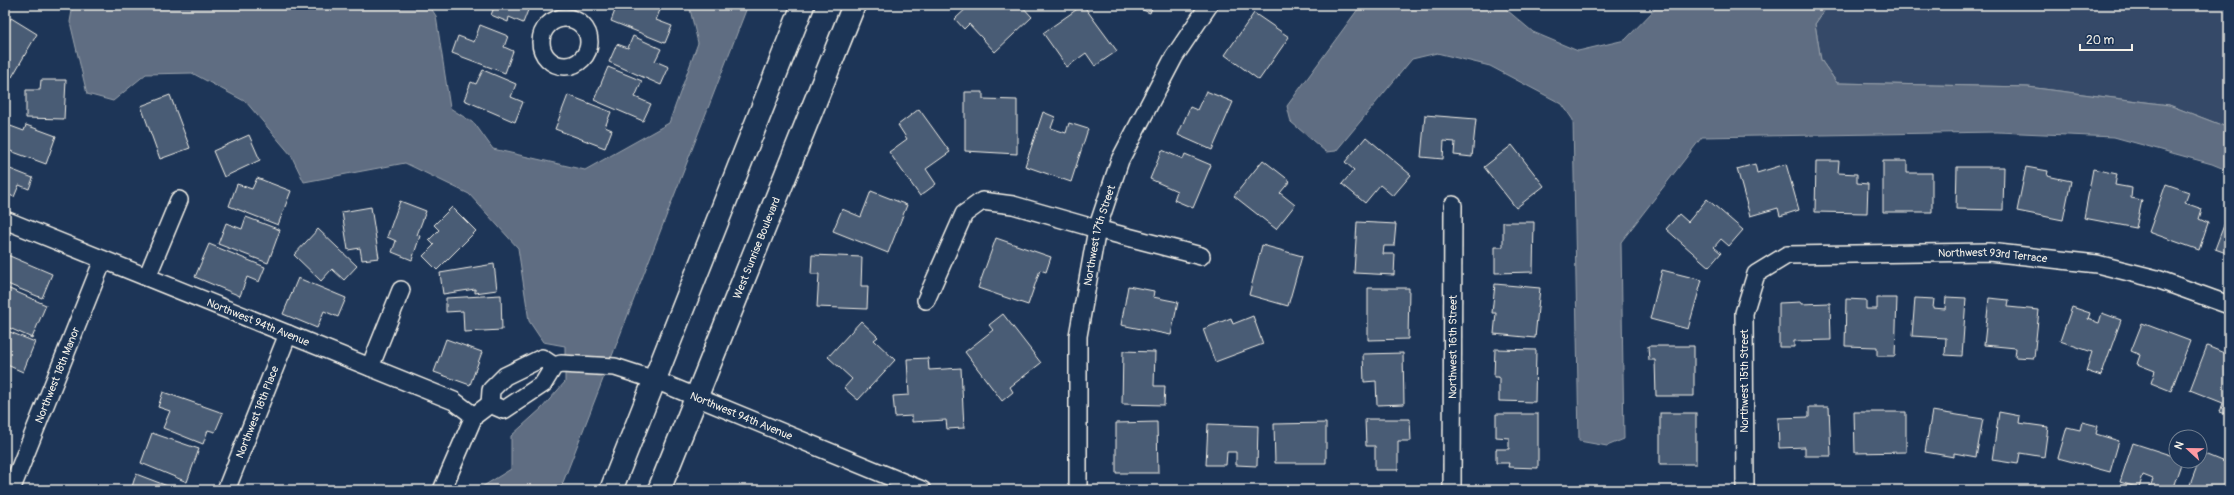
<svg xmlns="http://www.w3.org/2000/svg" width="2234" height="495" viewBox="0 0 2234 495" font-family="Pangolin,sans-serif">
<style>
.green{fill:#354a67;stroke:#949ea8}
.water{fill:#5e6d82;stroke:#9aa2ab}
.building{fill:#485b74;stroke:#f4f1e8}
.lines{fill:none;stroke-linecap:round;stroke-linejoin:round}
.minor-casing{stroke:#f4f1e8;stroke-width:20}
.highway-casing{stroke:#f4f1e8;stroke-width:25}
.minor{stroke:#1d3557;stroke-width:17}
.highway{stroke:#1d3557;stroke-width:22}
.labels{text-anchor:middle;stroke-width:3.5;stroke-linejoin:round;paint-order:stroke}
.street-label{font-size:11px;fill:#f4f1e8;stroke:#1d3557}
</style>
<rect width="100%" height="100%" fill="#1d3557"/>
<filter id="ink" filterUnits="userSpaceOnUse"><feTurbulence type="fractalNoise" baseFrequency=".025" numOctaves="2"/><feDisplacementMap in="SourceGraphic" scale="8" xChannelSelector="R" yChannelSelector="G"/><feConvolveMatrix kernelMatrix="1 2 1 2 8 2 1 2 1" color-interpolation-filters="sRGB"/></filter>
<g filter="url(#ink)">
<polygon class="green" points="1828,5 2229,5 2229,128 2169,105 2028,87 1837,83 1821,60 1815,24"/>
<g class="water">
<polygon points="73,5 429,5 436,16 450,108 475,124 493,149 585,170 669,123 698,43 689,5 748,5 560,490 477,490 511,469 511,436 542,408 565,382 565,346 543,342 529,321 518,248 469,194 405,163 304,182 291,155 246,102 192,73 146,74 113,101 87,94 70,22"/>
<polygon points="1361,5 1501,5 1533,32 1578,51 1625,40 1659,5 1828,5 1815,24 1821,60 1837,83 2028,87 2169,105 2229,128 2229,171 2212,164 2114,137 1997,132 1702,137 1621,242 1624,439 1607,446 1579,441 1573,120 1562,104 1490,66 1437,53 1412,59 1336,151 1326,152 1291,122 1287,106"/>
</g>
<g class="building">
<polygon points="495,5 530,5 523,23 509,17 508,22 491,15"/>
<polygon points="617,5 627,8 628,5 662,5 656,20 672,26 665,43 611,21"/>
<polygon points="970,5 1021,5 1032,17 995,52 969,24 964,29 955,19"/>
<polygon points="1083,5 1117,51 1095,66 1086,53 1067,67 1043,33"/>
<polygon points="1131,5 1153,5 1150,13"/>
<polygon points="1254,13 1289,37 1259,80 1225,55"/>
<polygon points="11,18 37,34 12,77 5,73 5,29"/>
<polygon points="480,25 508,36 504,47 513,51 505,73 452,53 458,36 474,42"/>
<polygon points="633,36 661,49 655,61 669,67 661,85 609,62 617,44 628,48"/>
<polygon points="608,67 642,81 635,97 651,104 643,121 594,100"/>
<polygon points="483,70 516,84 511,97 523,102 515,122 464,100 471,82 476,84"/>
<polygon points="41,80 66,80 64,119 26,118 26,90 40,90"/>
<polygon points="1206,91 1233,102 1212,150 1178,135 1190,107 1197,110"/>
<polygon points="965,92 983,92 983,99 1017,100 1017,154 965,151"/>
<polygon points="170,95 190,148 160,159 141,106"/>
<polygon points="568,95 611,112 605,127 612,130 605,148 555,129"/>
<polygon points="919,109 950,152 926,169 936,184 920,196 889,152 907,139 898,125"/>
<polygon points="1043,112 1055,117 1051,128 1066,133 1069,123 1088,129 1071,182 1025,166"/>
<polygon points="1425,115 1476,119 1472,157 1454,155 1455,142 1444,141 1443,159 1421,157"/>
<polygon points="5,124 24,131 26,125 56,136 46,164 5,149"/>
<polygon points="249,135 260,160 224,177 213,151"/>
<polygon points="1366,137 1411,175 1393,196 1380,185 1365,203 1342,184 1354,170 1345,162"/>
<polygon points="1512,145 1544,186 1516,208 1484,167"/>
<polygon points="1162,150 1183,159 1185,154 1211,165 1193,208 1174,200 1177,191 1150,179"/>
<polygon points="1263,160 1290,181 1280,193 1295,205 1276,229 1234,196"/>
<polygon points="1816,161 1839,161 1838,173 1857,174 1857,183 1868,184 1867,213 1815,212"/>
<polygon points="1883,161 1907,161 1907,173 1932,173 1932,212 1883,212"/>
<polygon points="1755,164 1757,173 1786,164 1799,210 1780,216 1778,208 1750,216 1737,169"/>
<polygon points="5,167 33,178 29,189 19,185 14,197 5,193"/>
<polygon points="1957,167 2004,167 2003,210 1956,209"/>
<polygon points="2026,167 2048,171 2047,176 2071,181 2063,220 2017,211"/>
<polygon points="2093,169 2117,174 2115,185 2132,188 2131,198 2142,200 2136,228 2084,218"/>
<polygon points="257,178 291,191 278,225 229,206 237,184 252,189"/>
<polygon points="2166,184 2189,192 2185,203 2202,209 2199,219 2208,223 2199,250 2149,232"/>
<polygon points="871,191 907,205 888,253 833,231 842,209 861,217"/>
<polygon points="1707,199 1743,230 1729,246 1721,239 1714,247 1721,253 1709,267 1666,229 1679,214 1688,222"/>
<polygon points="400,201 426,211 417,235 420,236 412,260 392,252 396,241 387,237"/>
<polygon points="371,207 379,258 362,260 360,248 348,250 342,212"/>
<polygon points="452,207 476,231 437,270 423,256 434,245 429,240 439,230 434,225"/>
<polygon points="2229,212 2229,254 2215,249"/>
<polygon points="246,217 280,230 268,263 218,244 226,223 242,229"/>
<polygon points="1357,222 1396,224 1394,246 1384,246 1383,254 1395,254 1394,275 1354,273"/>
<polygon points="1503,222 1534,222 1533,272 1495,273 1495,247 1503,247"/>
<polygon points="318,229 357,266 344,280 332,269 321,281 294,255"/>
<polygon points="996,238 1051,257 1046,272 1040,270 1028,305 978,288"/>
<polygon points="209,244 265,267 259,282 247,277 240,296 195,277"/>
<polygon points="1262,245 1302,256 1288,306 1249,295"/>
<polygon points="5,254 52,274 42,298 5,283"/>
<polygon points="812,255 862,257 861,286 868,286 867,309 817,307 819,274 811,274"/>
<polygon points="494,264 497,290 475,293 475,289 443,294 440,273"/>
<polygon points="1662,270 1702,280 1688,329 1650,319"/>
<polygon points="298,278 346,298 338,317 324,311 317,328 283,314"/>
<polygon points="1495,284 1540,288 1535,338 1494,334 1496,313 1492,313"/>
<polygon points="1128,286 1154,291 1153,297 1178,302 1171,335 1121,325"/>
<polygon points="5,287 46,305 32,338 5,326"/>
<polygon points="1368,288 1409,288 1408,339 1368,340"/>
<polygon points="501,295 502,330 464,332 463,311 446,312 446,298"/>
<polygon points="1946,297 1966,298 1962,356 1945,355 1946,338 1912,336 1915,298 1934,299 1933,308 1945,309"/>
<polygon points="1877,298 1897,298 1895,356 1877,356 1877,347 1845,346 1846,299 1866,300 1866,309 1877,309"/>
<polygon points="1989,298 2009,300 2008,307 2039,310 2034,358 2015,357 2016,348 1984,345"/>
<polygon points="1801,302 1801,304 1830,303 1831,340 1794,341 1794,347 1779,347 1779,303"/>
<polygon points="2072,307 2090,313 2088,319 2099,323 2102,313 2121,320 2101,376 2086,371 2092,352 2060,341"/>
<polygon points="1003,314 1041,363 1010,387 1013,392 1002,401 965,352 993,330 989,325"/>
<polygon points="1253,316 1263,344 1215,362 1203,329 1231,318 1233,324"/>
<polygon points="861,321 878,337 874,340 895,360 858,400 844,388 852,379 828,357"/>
<polygon points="2142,323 2190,341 2171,391 2151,383 2155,371 2137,364 2140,355 2131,351"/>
<polygon points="5,330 35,342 23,372 7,365 5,370"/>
<polygon points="446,339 482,352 470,385 434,372"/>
<polygon points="1648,346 1694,346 1694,396 1656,396 1655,360 1649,360"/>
<polygon points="2207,346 2229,355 2229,415 2220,412 2223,403 2190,390"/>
<polygon points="1495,349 1536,350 1535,402 1499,401 1499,377 1494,377"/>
<polygon points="1123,351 1155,352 1154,386 1165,386 1164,405 1122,404"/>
<polygon points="1403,353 1404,404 1377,405 1376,381 1364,382 1363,354"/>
<polygon points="928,358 929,370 961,368 964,428 947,429 946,420 912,422 912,416 895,417 893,396 909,395 907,359"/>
<polygon points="163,392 223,413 215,432 208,430 203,444 163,428 170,411 158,407"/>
<polygon points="1809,407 1829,407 1831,456 1805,456 1805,447 1779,448 1778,418 1809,417"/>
<polygon points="1932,411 1983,419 1976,457 1954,453 1954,457 1925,452"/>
<polygon points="1854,412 1906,412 1906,452 1855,453"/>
<polygon points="1999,412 2020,416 2019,423 2048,427 2044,457 2020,453 2018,464 1992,460"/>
<rect x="1660" y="413" width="36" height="51"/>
<polygon points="1496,414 1538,414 1538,468 1508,467 1509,463 1496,463 1496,449 1509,449 1509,438 1496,437"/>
<polygon points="1365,419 1410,419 1411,441 1398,441 1398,470 1375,470 1375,446 1366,446"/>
<polygon points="1157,422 1158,473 1116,473 1116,423"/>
<polygon points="2082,422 2098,426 2096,434 2119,441 2110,472 2058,458 2067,427 2080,430"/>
<polygon points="1326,423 1326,463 1275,463 1274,424"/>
<polygon points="1208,424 1258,426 1257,466 1236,465 1236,452 1227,452 1226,465 1206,465"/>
<polygon points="152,433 199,449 187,482 141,463"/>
<polygon points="2133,443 2176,457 2176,461 2182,461 2172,490 2149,490 2153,479 2143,475 2139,488 2120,482"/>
<polygon points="2202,453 2229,464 2229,490 2188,490"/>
<polygon points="136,474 170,487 170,490 131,490"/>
</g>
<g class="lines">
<defs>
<g id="minor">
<circle cx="565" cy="42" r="24"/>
<path id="s1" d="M5,220l449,181 20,15 16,-12"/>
<polyline points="147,277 179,200"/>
<polyline points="926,300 964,214 982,201 1013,205 1097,229 1201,256"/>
<polyline points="370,367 401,290"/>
<path id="s2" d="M490,404l14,6 39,-26 11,-18 7,-2 54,3 40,13 267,110"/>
<polyline points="490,404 491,390 505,376 542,358 554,366"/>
<path id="s3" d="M11,490l92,-230"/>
<path id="s4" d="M226,490l62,-156"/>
<polyline points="442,490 474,416"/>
<path id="s5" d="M1078,490v-154l19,-107 23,-69 54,-103 35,-52"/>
<path id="s6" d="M1452,490l1,-285"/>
<path id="s7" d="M1745,490l-1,-177 12,-39 31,-19 202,-3 108,12 60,15 72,26"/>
</g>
<g id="highway">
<polyline points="611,490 803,5"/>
<path id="s8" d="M659,490l195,-485"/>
</g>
</defs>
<use href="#minor" class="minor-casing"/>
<use href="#highway" class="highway-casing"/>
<use href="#minor" class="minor"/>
<use href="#highway" class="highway"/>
</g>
</g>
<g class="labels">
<g class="street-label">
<text dy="4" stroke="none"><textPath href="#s5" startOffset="257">Northwest 17th Street</textPath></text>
<text dy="4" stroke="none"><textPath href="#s8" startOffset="261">West Sunrise Boulevard</textPath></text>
<text dy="4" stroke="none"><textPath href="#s7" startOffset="460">Northwest 93rd Terrace</textPath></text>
<text dy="4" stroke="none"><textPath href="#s1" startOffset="273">Northwest 94th Avenue</textPath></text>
<text dy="4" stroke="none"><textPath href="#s6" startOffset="143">Northwest 16th Street</textPath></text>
<text dy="4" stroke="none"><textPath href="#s3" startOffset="124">Northwest 18th Manor</textPath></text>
<text transform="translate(1744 381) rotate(-90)" y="4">Northwest 15th Street</text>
<text dy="4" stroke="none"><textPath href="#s4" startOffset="84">Northwest 18th Place</textPath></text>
<text dy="4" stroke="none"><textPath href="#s2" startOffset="280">Northwest 94th Avenue</textPath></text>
</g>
</g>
<rect width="2234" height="495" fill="none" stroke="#1d3557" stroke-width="20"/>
<rect x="10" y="10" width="2214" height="475" fill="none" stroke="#f4f1e8" stroke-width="1.5" filter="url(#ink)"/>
<g transform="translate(2188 449) rotate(292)"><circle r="19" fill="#1d3557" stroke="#738091"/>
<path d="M0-3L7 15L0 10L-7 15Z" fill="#ff9aa2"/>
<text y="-6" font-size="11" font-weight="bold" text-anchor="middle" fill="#f4f1e8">N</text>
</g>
<path d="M2080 44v6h52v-6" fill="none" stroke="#f4f1e8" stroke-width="2"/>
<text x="2086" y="44" font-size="12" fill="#f4f1e8" stroke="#1d3557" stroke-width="3" paint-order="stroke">20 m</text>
</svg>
